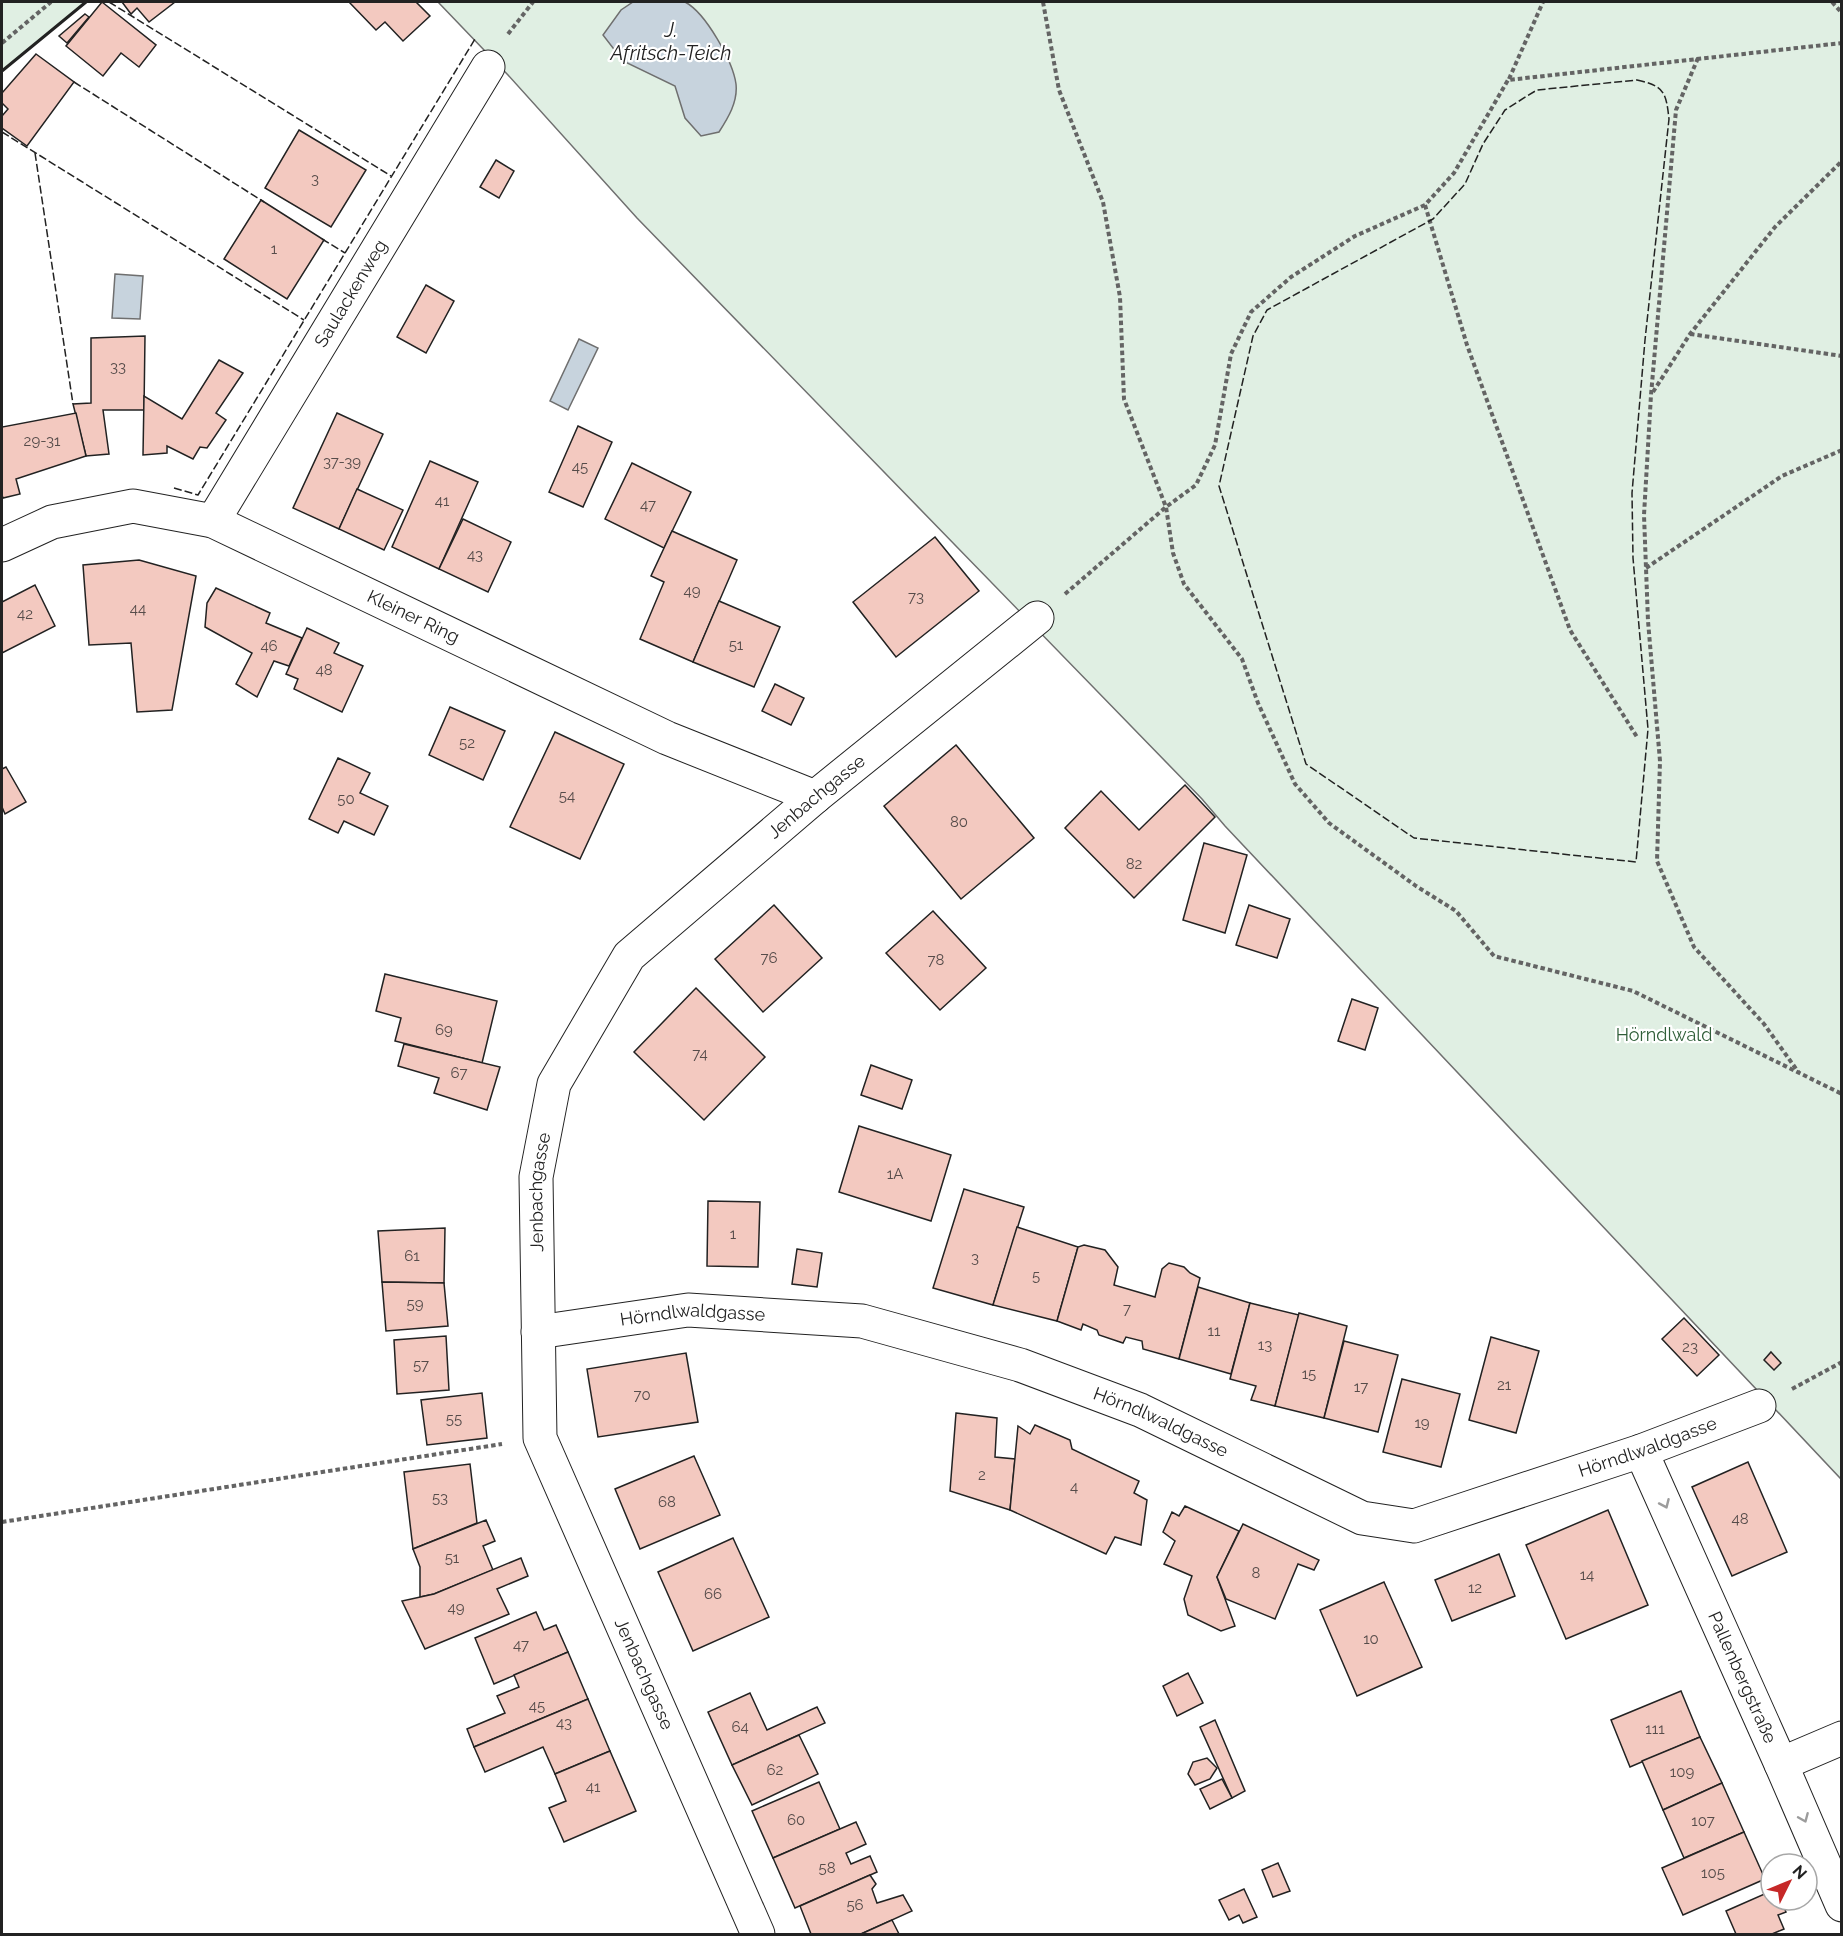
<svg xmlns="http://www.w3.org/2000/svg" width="1843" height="1936" viewBox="0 0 1843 1936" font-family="Raleway,sans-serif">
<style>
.green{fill:#e0efe3;stroke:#6f6f6f;stroke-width:1.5}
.water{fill:#c7d3dd;stroke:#6f6f6f;stroke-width:1.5}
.building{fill:#f3c9c0;stroke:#222;stroke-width:1.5}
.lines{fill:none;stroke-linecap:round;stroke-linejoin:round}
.minor-casing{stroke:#222;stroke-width:35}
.path{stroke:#646464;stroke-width:4;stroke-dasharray:4.5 3;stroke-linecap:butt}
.minor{stroke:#fff;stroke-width:33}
.fence{stroke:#222;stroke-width:1.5;stroke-dasharray:8 3;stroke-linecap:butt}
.wall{stroke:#222;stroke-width:3}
.oneway{stroke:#9c9c9c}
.labels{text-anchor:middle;stroke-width:4.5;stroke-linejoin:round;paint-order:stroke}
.number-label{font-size:15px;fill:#564c4a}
.street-label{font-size:18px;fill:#222;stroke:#fff}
.park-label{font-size:18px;fill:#2f5e38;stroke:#fff}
.water-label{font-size:20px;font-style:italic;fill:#222;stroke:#fff}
</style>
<rect width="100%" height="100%" fill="#fff"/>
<g class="green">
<polygon points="2,2 86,2 2,71"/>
<polygon points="438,2 1841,2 1841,1479 1225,826 1202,799 637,218 508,75"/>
</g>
<g class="water">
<path d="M633,2c10,-1 44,-2 52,0 21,11 48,60 51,82 2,18 -8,34 -17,48l-18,4 -16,-18 -10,-32 -52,-25 -20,-26 18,-25z"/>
<polygon points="115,274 143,276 140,319 112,318"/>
<polygon points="579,339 598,348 568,410 550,401"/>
</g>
<g class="building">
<polygon points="102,2 156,45 139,67 121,53 103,76 66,46"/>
<polygon points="122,2 175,2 149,22 137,8 131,14"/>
<polygon points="349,2 416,2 430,16 403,41 385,22 376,30"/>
<polygon points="85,14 89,17 67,43 59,36"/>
<polygon points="36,54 74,82 27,146 2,128 2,116 8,109 2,103 2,93"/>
<polygon points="299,130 366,170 331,227 265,188"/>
<polygon points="496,160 514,171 499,198 480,187"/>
<polygon points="261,200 324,240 287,299 224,259"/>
<polygon points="426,285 454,301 426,353 397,337"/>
<polygon points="145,336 144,410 103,410 109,454 86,456 73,404 91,403 91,338"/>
<polygon points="219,360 243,373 216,413 226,420 207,448 200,447 193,459 167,446 167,453 143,455 144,396 182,419"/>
<polygon points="76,413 86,456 16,479 20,494 3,498 2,495 2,427"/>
<polygon points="337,413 383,434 339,529 293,508"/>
<polygon points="578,426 612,442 583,507 549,492"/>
<polygon points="430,461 478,482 439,569 392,547"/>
<polygon points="632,463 691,492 664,548 605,519"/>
<polygon points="357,489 403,510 384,550 339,529"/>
<polygon points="463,519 511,542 488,592 439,569"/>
<polygon points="672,531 737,560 693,662 640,639 664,582 651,576"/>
<polygon points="935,537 979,591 896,657 853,602"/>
<polygon points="139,560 196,576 172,710 137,712 131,643 89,645 83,565"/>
<polygon points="35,585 55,626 2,653 2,602"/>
<polygon points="216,588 270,613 266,623 302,638 289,666 274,661 257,697 236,684 252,653 205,627 207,603"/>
<polygon points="719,601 780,627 754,687 693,662"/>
<polygon points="307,628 339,643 334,653 363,666 342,712 294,689 298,679 286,674"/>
<polygon points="775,684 804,698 791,725 762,711"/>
<polygon points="450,707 505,731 483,780 429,755"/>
<polygon points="555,732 624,764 580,859 510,827"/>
<polygon points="956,745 1034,838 961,899 884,806"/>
<polygon points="338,758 370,773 360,793 388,806 374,835 344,821 338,833 309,819"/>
<polygon points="6,767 26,802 5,814 2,807 2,769"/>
<polygon points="1185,785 1215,817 1134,898 1065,828 1101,791 1139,830"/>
<polygon points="1204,843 1247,855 1225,933 1183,920"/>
<polygon points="774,905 822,958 763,1012 715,959"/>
<polygon points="1249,905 1290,919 1277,958 1236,945"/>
<polygon points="933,911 986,968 940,1010 886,953"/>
<polygon points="385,974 497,1001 482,1063 395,1041 401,1018 376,1011"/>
<polygon points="696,988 765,1057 704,1120 634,1052"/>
<polygon points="1352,999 1378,1008 1365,1050 1338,1041"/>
<polygon points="404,1044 500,1067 487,1110 434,1093 439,1078 398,1066"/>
<polygon points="871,1065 912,1080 902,1109 861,1095"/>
<polygon points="859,1126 951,1155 931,1221 839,1192"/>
<polygon points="964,1189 1024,1207 993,1305 933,1288"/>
<polygon points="708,1201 760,1202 758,1267 707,1266"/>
<polygon points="1017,1227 1078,1247 1057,1321 993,1305"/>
<polygon points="445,1228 444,1283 382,1282 378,1231"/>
<polygon points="1084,1245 1105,1250 1118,1267 1114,1285 1155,1297 1162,1269 1169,1263 1184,1267 1190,1273 1200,1278 1179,1359 1143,1349 1142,1341 1126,1337 1123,1343 1099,1335 1097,1330 1083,1324 1081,1330 1057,1321 1078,1247"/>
<polygon points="797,1249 822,1253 817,1287 792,1284"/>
<polygon points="382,1282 444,1283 448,1326 386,1331"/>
<polygon points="1198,1287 1250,1303 1231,1374 1179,1359"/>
<polygon points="1250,1303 1299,1315 1275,1406 1251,1400 1256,1386 1230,1379"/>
<polygon points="1299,1313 1347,1326 1324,1418 1275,1406"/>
<polygon points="1684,1318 1719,1355 1697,1376 1662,1339"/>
<polygon points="446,1336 449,1390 397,1394 394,1340"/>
<polygon points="1491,1337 1539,1351 1516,1433 1469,1420"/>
<polygon points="1344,1341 1398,1355 1378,1432 1324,1418"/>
<polygon points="1771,1352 1781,1363 1774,1370 1764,1360"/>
<polygon points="686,1353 698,1422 598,1437 587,1369"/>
<polygon points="1402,1379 1460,1394 1441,1467 1383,1452"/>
<polygon points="482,1393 487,1438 427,1445 421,1400"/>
<polygon points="956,1413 997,1418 995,1457 1015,1459 1010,1510 950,1491"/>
<polygon points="1035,1425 1070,1440 1072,1449 1139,1481 1134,1493 1147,1500 1141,1545 1115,1537 1106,1554 1010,1510 1018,1426 1030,1434"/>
<polygon points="694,1456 720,1515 640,1549 615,1489"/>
<polygon points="1748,1462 1787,1552 1732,1576 1692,1487"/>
<polygon points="470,1464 477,1523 413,1549 404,1472"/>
<polygon points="1185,1506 1239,1531 1217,1577 1235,1626 1221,1631 1188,1615 1184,1599 1192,1576 1164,1564 1175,1541 1163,1532 1172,1512 1179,1516"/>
<polygon points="1608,1510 1648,1605 1566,1639 1526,1545"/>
<polygon points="486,1520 495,1541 483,1546 493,1570 434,1594 420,1597 420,1567 413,1549"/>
<polygon points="1243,1524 1319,1560 1314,1570 1298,1564 1275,1619 1226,1599 1217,1577"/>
<polygon points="733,1538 769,1617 693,1651 658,1572"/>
<polygon points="1499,1554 1515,1596 1452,1621 1435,1580"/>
<polygon points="521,1558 528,1576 497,1589 509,1614 425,1649 402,1601 434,1594"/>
<polygon points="1384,1582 1422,1667 1357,1696 1320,1610"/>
<polygon points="536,1612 544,1630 556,1625 568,1652 494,1684 475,1638"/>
<polygon points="568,1652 588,1699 474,1747 467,1729 505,1713 497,1696 519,1687 514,1675"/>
<polygon points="1188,1673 1203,1703 1177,1716 1163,1686"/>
<polygon points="1681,1691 1700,1737 1630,1767 1611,1720"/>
<polygon points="750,1693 767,1730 817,1707 825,1723 732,1765 708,1712"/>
<polygon points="588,1699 610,1751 555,1774 543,1747 485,1772 474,1747"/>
<polygon points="1215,1720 1245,1791 1232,1798 1200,1727"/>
<polygon points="799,1735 818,1774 752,1805 732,1765"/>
<polygon points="1700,1737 1722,1783 1663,1810 1642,1761"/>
<polygon points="610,1751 636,1811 564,1842 549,1808 566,1801 555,1774"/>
<polygon points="1207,1758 1217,1768 1210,1779 1195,1785 1188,1774 1193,1762"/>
<polygon points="1222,1779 1232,1798 1210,1809 1200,1789"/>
<polygon points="819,1782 840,1829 773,1858 752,1811"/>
<polygon points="1722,1783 1744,1832 1684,1858 1663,1810"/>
<polygon points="856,1822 866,1844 846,1853 851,1864 870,1856 877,1872 795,1908 773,1858"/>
<polygon points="1744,1832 1765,1879 1683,1915 1662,1868"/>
<polygon points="1278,1863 1290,1891 1273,1897 1262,1870"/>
<polygon points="870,1875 876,1884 872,1889 877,1903 903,1895 912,1911 861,1934 811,1934 800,1906"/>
<polygon points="1244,1889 1257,1917 1243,1923 1239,1915 1229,1920 1219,1900"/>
<polygon points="1769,1892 1771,1900 1781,1900 1786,1912 1778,1915 1784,1929 1772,1934 1736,1934 1726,1911"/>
<polygon points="892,1920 899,1934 861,1934"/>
</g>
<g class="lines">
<defs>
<g id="minor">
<path id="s1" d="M213,521l275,-454"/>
<path id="s2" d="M2,545l50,-23 81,-16 80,15 454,217 148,59"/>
<path id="s3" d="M538,1332l150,-22 174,11 158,44 120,45 222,108 52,8 227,-75 118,-45"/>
<path id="s4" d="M1641,1451l140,313 61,141"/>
<polyline points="1781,1764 1842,1738"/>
<path id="s5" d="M758,1934l-218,-496 -4,-261 18,-93 75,-128 186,-159 222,-179"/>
</g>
</defs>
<use href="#minor" class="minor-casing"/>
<g class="path">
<polyline points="1043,2 1059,90 1103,202 1120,297 1124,399 1166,507 1173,553 1184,584 1242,659 1258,703 1295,784 1329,823 1416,886 1456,911 1494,956 1633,991 1842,1094"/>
<polyline points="1832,2 1842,13"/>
<polyline points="508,34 533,2"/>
<polyline points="2,43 51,2"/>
<polyline points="1698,58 1676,110 1651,395 1644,515 1648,621 1660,761 1657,861 1694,947 1764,1024 1799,1073"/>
<polyline points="1509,79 1543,2"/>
<polyline points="1425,205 1467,345 1570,630 1637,737"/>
<polyline points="1690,334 1842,356"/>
<polyline points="1653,392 1690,334 1775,227 1842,161"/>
<polyline points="1646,568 1782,476 1842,450"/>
<polyline points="1065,594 1166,507 1196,485 1215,445 1231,354 1251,312 1291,277 1355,236 1425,205 1454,173 1508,80 1842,43"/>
<polyline points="1792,1389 1842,1362"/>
<polyline points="2,1522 502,1444"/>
</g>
<use href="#minor" class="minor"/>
<g class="fence">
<polyline points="109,2 391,176"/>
<path d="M1637,80c28,6 29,13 32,39l-24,221 -13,153 1,65 15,171 -12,133 -222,-24 -108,-74 -87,-278 34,-150 14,-26 166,-91 32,-35 18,-40 22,-34 22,-14 10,-6z"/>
<polyline points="74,82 264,202"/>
<polyline points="2,132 304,320"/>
<polyline points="35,153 73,404"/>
<polyline points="322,239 345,253"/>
<polyline points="174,488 198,495 475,39"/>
</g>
<polyline class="wall" points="2,71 86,2"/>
</g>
<defs><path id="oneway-chevron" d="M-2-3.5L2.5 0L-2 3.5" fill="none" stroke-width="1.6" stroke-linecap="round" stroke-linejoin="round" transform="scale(1.5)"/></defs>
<g class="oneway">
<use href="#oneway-chevron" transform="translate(1665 1504) rotate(66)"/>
<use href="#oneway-chevron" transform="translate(1804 1818) rotate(67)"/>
</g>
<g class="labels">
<g class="number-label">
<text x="315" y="184">3</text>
<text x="274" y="254">1</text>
<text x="118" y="372">33</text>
<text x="42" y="446">29-31</text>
<text x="342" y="467">37-39</text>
<text x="580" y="472">45</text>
<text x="442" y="506">41</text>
<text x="648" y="510">47</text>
<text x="475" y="560">43</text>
<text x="692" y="596">49</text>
<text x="916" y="602">73</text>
<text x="138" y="614">44</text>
<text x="25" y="619">42</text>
<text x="736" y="650">51</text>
<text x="269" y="651">46</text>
<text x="324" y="675">48</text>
<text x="467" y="748">52</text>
<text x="567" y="801">54</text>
<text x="346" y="804">50</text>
<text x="959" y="827">80</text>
<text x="1134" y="869">82</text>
<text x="769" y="963">76</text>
<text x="936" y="965">78</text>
<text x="444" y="1035">69</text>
<text x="700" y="1059">74</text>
<text x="459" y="1078">67</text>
<text x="895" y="1179">1A</text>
<text x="733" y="1239">1</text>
<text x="412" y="1261">61</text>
<text x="975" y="1263">3</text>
<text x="1036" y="1281">5</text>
<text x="415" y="1309">59</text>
<text x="1127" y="1314">7</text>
<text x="1214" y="1336">11</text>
<text x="1265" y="1350">13</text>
<text x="1690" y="1352">23</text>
<text x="421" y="1370">57</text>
<text x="1309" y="1379">15</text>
<text x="1504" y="1390">21</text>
<text x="1361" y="1392">17</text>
<text x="642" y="1400">70</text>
<text x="454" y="1424">55</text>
<text x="1422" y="1428">19</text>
<text x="982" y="1480">2</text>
<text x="1074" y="1492">4</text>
<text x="440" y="1503">53</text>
<text x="667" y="1507">68</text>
<text x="1740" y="1524">48</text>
<text x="452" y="1563">51</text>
<text x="1256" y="1578">8</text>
<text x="1587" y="1580">14</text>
<text x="1475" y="1593">12</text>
<text x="713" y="1599">66</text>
<text x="456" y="1613">49</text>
<text x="1371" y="1644">10</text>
<text x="521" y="1650">47</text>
<text x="537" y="1711">45</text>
<text x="564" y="1728">43</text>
<text x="740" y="1732">64</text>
<text x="1655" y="1734">111</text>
<text x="775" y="1775">62</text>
<text x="1682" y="1777">109</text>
<text x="593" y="1792">41</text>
<text x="796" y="1825">60</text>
<text x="1703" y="1826">107</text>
<text x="827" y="1873">58</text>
<text x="1713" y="1878">105</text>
<text x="855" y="1910">56</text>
</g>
<g class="street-label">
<text dy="6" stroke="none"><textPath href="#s1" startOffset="266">Saulackenweg</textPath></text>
<text dy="6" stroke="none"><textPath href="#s2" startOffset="441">Kleiner Ring</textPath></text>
<text dy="6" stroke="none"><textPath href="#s5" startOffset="1292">Jenbachgasse</textPath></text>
<text dy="6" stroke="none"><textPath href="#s5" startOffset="788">Jenbachgasse</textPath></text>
<text dy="6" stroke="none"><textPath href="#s3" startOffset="156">Hörndlwaldgasse</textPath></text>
<text dy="6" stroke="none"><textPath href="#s3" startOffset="642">Hörndlwaldgasse</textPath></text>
<text dy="6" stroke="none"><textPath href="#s3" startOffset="1164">Hörndlwaldgasse</textPath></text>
<text transform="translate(644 1674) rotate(66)" y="6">Jenbachgasse</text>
<text dy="6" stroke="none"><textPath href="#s4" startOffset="248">Pallenbergstraße</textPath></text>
</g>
<g class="park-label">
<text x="1664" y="1041">Hörndlwald</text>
</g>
<g class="water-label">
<text x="671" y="37">J.<tspan x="671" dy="23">Afritsch-Teich</tspan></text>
</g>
</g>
<rect width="1843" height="1936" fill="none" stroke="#222222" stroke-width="6"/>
<g transform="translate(1789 1882) rotate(47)"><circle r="28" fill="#ffffff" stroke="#a7a7a7" stroke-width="1.5"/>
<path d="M0-4.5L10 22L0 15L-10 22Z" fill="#c62828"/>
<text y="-9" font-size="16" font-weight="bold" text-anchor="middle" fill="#222222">N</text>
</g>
</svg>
